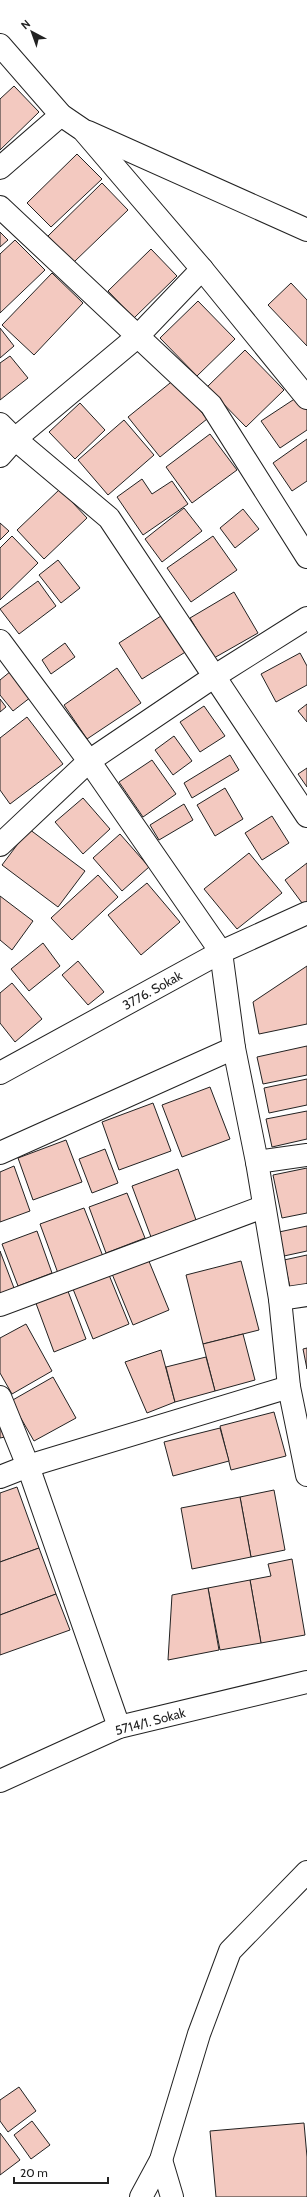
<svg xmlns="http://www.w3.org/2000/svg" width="307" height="2197" viewBox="0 0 307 2197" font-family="Cabin,sans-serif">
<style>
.building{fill:#f3c9c0;stroke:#222}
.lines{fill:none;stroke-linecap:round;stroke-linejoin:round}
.street-casing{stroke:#222;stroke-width:24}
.secondary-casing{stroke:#222;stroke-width:24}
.street{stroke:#fff;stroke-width:22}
.secondary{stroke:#fff;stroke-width:22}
.labels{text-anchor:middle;stroke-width:3;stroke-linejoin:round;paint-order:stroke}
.street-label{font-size:13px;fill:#222;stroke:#fff}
</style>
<rect width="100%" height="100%" fill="#fff"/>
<g class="building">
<polygon points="14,86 39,112 0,150 0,99"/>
<polygon points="77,154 102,179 51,227 27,203"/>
<polygon points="102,183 128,210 74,262 48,236"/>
<polygon points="0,232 8,240 0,247"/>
<polygon points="15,240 45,270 0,313 0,254"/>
<polygon points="151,249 177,276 134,318 108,291"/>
<polygon points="52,273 83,303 34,355 2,325"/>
<polygon points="291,283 307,300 307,346 268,305"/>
<polygon points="198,301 235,339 197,376 160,338"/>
<polygon points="0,328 14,346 0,358"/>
<polygon points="245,350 284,390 246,427 207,387"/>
<polygon points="10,356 28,378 0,400 0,363"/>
<polygon points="175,379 207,419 160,457 128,417"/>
<polygon points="299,396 307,408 307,430 280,448 261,421"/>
<polygon points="80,403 105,430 75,459 49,432"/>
<polygon points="124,420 154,455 108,495 78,460"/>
<polygon points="210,434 237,470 192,503 166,467"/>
<polygon points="307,439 307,481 292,491 273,463"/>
<polygon points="142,479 152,494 172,481 188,504 143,535 117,497"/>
<polygon points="60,489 87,518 44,559 17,530"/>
<polygon points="184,508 202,531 162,562 145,539"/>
<polygon points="243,509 259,529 235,548 220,528"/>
<polygon points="0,523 9,531 0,540"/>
<polygon points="12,536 38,563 0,600 0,548"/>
<polygon points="213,536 237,570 191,602 167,568"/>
<polygon points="58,560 80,588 61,603 39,575"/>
<polygon points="38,581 56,606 19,634 0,609"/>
<polygon points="234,592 258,633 214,658 190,618"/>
<polygon points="164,614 187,651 142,679 119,643"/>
<polygon points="65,643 75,657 51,674 42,660"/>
<polygon points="300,653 307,666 307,685 276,702 261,674"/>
<polygon points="117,668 141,703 87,739 64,705"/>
<polygon points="11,671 31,697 13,711 0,695 0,680"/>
<polygon points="0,699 6,707 0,712"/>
<polygon points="307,704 307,722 298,711"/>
<polygon points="204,706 225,736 200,752 180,722"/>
<polygon points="27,717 63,764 10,804 0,790 0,738"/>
<polygon points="174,736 192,761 173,775 155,750"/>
<polygon points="230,755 239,770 192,798 184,783"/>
<polygon points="152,760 176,794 143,817 119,782"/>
<polygon points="307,768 307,787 298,774"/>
<polygon points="225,788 243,819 215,836 197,805"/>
<polygon points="83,798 110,829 83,854 55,822"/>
<polygon points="184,804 193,820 159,840 150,825"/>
<polygon points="272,816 289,843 262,860 245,833"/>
<polygon points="29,829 85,871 58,907 2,865"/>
<polygon points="120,834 149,867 122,891 93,858"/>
<polygon points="249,853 282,893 237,929 204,889"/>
<polygon points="307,863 307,906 305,907 285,880"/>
<polygon points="98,875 118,897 72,940 51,918"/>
<polygon points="147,883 180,922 141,955 108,915"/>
<polygon points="0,896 33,921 12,950 0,940"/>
<polygon points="43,943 60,966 29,991 11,969"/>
<polygon points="78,961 104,992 88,1005 62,975"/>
<polygon points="307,966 307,1024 259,1034 253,1002"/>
<polygon points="12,983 42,1019 15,1042 0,1023 0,993"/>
<polygon points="307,1046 307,1075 263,1084 257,1057"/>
<polygon points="307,1079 307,1105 269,1113 264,1088"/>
<polygon points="210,1087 230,1139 182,1157 162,1105"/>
<polygon points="153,1103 171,1151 119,1170 102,1122"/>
<polygon points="307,1111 307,1139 272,1147 266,1119"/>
<polygon points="66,1140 82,1182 33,1200 18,1158"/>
<polygon points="105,1149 118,1183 92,1193 79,1159"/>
<polygon points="14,1166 30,1211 0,1222 0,1172"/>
<polygon points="307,1168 307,1213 282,1218 273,1175"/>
<polygon points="178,1169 196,1220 151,1237 132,1186"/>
<polygon points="127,1193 145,1238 106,1253 89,1207"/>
<polygon points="84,1208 104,1259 59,1276 40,1224"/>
<polygon points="307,1226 307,1251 284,1256 279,1232"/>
<polygon points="37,1231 52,1273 18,1286 2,1244"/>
<polygon points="0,1251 14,1288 0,1294"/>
<polygon points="146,1254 169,1310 133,1325 110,1269"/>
<polygon points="307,1255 307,1289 291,1292 284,1260"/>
<polygon points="241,1261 259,1330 203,1344 186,1275"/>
<polygon points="107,1270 129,1324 93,1339 71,1284"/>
<polygon points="66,1286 86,1339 54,1352 34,1298"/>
<polygon points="26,1324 52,1371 12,1394 0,1373 0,1338"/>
<polygon points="243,1334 255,1380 215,1391 203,1344"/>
<polygon points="307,1348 307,1369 303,1349"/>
<polygon points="161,1350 175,1402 147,1413 125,1362"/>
<polygon points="206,1357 215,1391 175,1402 166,1367"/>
<polygon points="53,1377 76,1418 34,1441 11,1401"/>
<polygon points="274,1412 286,1456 231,1470 220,1426"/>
<polygon points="0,1421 5,1437 0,1438"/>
<polygon points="220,1428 229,1461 173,1476 164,1442"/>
<polygon points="17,1487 39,1548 0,1562 0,1493"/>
<polygon points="274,1490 285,1550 251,1557 240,1497"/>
<polygon points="240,1497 251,1557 192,1569 181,1508"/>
<polygon points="39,1548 56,1594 0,1615 0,1562"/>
<polygon points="292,1559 305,1635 261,1643 250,1580 271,1576 268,1564"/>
<polygon points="250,1580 261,1643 220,1650 208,1588"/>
<polygon points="208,1588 219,1650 168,1660 172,1595"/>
<polygon points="56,1594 70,1630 0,1655 0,1615"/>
<polygon points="19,2087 36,2111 8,2132 0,2121 0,2100"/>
<polygon points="32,2121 50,2145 31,2159 14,2135"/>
<polygon points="304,2123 307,2157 307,2197 216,2197 210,2131"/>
<polygon points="0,2133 20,2160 0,2175"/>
</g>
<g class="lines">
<defs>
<g id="street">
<polyline points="0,45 61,115 83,130 202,269 307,398"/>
<polyline points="88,132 307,230"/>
<polyline points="0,168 61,115"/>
<polyline points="0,207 211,405 307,557"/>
<polyline points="0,424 15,439 109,518 307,816"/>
<polyline points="0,456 15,439 137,337 202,269"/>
<polyline points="0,845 89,761 215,676 307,618"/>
<polyline points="0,1073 221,952 307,913"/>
<polyline points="0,1153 234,1048"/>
<polyline points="257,1162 307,1155"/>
<polyline points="280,1299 307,1295"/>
<polyline points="0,1305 263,1207"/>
<polyline points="0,1397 28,1466 119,1727"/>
<polyline points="0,1477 28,1466 289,1387"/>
<polyline points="161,2160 172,2197"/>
<polyline points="141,2197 161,2160 199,2034 230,1951 307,1872"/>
</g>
<g id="secondary">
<polyline points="0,641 89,761 221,952 234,1048 257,1162 280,1299 289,1387 307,1475"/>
<polyline points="0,1781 119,1727 307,1682"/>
</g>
</defs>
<use href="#street" class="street-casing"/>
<use href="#secondary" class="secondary-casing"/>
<use href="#street" class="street"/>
<use href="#secondary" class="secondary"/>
</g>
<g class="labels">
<g class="street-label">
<text transform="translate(152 990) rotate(-29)" y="5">3776. Sokak</text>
<text transform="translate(150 1721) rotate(-15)" y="5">5714/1. Sokak</text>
</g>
</g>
<g transform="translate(32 32) rotate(319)" stroke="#ffffff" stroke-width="3" paint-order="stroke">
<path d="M0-3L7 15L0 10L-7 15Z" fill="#222222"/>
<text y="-6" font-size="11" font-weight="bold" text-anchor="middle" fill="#222222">N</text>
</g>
<path d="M14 2177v6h94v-6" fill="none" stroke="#222222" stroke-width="2"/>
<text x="20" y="2177" font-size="12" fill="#222222" stroke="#ffffff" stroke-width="3" paint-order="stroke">20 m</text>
</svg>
